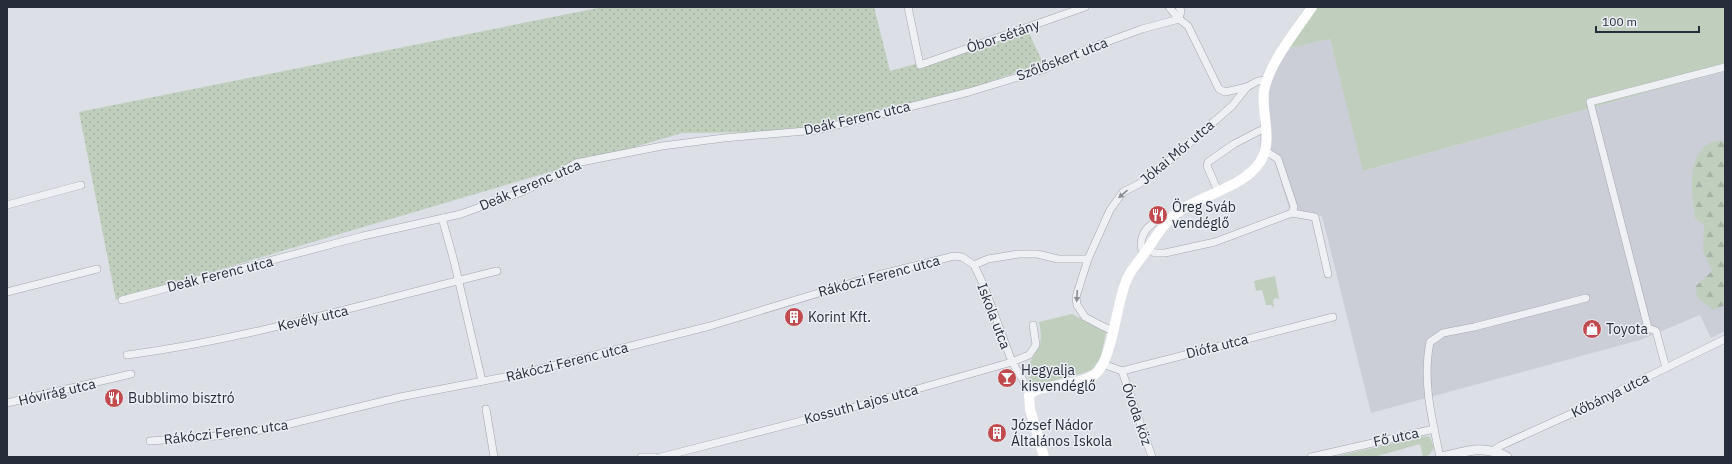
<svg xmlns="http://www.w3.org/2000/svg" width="1732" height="464" viewBox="0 0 1732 464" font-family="'IBM Plex Sans',sans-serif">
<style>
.built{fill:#cbced6}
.green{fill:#c0cebe}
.forest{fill:url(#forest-firs)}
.garden{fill:url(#garden-dots)}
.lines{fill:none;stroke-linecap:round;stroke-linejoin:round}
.minor-casing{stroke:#a2a6ae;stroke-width:8}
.tertiary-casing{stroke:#a2a6ae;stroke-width:10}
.minor{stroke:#eff0f4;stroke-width:7}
.tertiary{stroke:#eff0f4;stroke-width:9}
.secondary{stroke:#fff;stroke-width:10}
.oneway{fill:#8b8e97}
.labels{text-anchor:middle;stroke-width:3;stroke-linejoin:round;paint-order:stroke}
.street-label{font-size:14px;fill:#272c3a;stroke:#ebeef3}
.poi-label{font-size:14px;fill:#272c3a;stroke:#ebeef3;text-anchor:start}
</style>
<defs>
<pattern id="forest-firs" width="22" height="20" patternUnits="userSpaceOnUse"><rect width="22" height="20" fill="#c0cebe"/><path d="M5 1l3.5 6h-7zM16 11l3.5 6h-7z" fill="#a5b1a4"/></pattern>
<pattern id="garden-dots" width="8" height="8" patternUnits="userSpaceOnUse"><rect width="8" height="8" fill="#c0cebe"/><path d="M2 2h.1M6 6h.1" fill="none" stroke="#a5b1a4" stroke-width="1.8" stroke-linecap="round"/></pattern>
</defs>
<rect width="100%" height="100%" fill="#dcdfe5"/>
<polygon class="built" points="1330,39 1364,171 1725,71 1725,331 1711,338 1700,315 1640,340 1371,413 1322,216 1289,208 1275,162 1260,151 1260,101 1264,72 1277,51"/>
<g class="green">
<polygon points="1305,7 1725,7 1725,71 1363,171 1330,39 1277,51"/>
<polygon points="1275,276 1279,299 1276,298 1273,300 1274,308 1271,305 1266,305 1262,290 1256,291 1254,281"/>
<path d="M1072,314l34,18 -5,25 -9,13 -12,4 -47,12 -5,-1 1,-6 -3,-8c9,-23 19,-20 13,-49z"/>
<polygon points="1426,436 1430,437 1434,448 1429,455 1423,457 1420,444 1374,457 1333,457"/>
</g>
<path class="forest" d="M1725,141v73l-2,6 2,6v79l-12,5 -16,-13 -1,-11 16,-15 -9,-20 1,-26 -9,-7c-3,-23 -10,-60 15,-75 3,-2 11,-2 15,-2z"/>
<polygon class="garden" points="603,7 874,7 890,71 1029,33 1043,63 944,98 794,132 682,133 116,300 79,112"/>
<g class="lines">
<defs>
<g id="minor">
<polyline points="908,7 920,65 1085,7"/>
<polyline points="1169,7 1179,19 1188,26 1219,89 1225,92 1247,87 1258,81 1267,80"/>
<polyline points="1179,19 1181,11 1179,7"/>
<polyline points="1218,191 1207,166 1208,162 1234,144 1259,131 1266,129"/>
<polyline points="7,205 81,185"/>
<polyline points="1292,213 1315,217 1328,274"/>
<polyline points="442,218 454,261 482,381"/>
<polyline points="1147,249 1155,253 1165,253 1215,242 1292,213 1294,207 1278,159 1266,151"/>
<path d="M1144,254c-10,-16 8,-38 25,-34"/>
<polyline points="974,265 988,259 1019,254 1037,254 1058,259 1088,259"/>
<polyline points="7,292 97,269"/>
<polyline points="122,300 363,236 461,214 519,193 547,180 576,163 662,146 724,138 817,130 969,92 1045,69 1090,48 1142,29 1179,19"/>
<polyline points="1113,331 1102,326 1085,317 1077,305 1076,297 1088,259 1110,210 1123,192 1139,184 1155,173 1232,106 1247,87"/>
<path d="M127,355c126,-17 247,-54 370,-84"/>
<polyline points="1103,364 1122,371 1333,317"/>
<polyline points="1666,368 1656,331 1648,328 1590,102 1725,67"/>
<polyline points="1122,371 1152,457"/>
<polyline points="7,403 131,374"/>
<polyline points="486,409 494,457"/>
<polyline points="150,441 217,436 269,429 400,397 520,374 710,326 878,275 954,256 962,257 974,265 984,286 1012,362 1023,380 1029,395"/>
<polyline points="1494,450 1500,446 1584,408 1725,339"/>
<polyline points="641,457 655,457"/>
<polyline points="661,457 840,411 1012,362 1029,355 1036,345 1033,325"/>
<polyline points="1311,457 1434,429"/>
<path d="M1440,457c-8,-38 -18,-76 -10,-115l13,-9 31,-6 112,-29"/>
</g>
<path id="tertiary" d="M1442,457c26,-6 40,-13 65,0"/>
</defs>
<use href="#minor" class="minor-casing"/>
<use href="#tertiary" class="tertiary-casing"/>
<use href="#minor" class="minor"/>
<use href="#tertiary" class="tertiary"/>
<path class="secondary" d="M1044,457l-14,-48 -1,-14 7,-5c18,-6 42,-5 58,-15 19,-13 22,-73 33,-96 4,-9 11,-17 17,-25 8,-11 15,-24 25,-34 24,-25 72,-29 91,-58 14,-21 1,-48 4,-71 5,-28 32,-60 48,-84"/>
</g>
<defs><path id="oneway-solid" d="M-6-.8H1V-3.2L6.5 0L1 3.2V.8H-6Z"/></defs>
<g class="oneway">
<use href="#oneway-solid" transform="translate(1123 194) rotate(139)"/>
<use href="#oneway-solid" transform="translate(1077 296) rotate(93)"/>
</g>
<defs>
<symbol id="restaurant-disc" viewBox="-11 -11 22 22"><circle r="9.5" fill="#c14a4e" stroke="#ebeef3"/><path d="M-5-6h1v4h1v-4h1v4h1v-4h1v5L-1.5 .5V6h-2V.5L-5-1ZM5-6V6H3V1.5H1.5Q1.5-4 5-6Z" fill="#fff"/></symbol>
<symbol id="building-disc" viewBox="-11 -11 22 22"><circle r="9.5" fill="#c14a4e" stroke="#ebeef3"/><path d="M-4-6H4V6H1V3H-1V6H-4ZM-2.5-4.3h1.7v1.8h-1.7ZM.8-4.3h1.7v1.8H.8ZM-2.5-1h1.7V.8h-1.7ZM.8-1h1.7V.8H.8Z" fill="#fff"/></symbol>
<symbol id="shop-disc" viewBox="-11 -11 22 22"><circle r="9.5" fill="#c14a4e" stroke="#ebeef3"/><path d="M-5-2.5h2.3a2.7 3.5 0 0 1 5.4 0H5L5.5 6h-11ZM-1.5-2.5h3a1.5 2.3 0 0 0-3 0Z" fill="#fff"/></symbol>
<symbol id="bar-disc" viewBox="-11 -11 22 22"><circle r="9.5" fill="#c14a4e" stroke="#ebeef3"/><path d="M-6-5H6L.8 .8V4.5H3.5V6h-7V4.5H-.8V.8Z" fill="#fff"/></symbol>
</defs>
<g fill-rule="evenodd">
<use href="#restaurant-disc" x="1147" y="204" width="22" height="22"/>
<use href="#building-disc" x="783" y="306" width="22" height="22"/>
<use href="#shop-disc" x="1581" y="318" width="22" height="22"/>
<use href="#bar-disc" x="996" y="367" width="22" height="22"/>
<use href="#restaurant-disc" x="103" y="387" width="22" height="22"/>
<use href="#building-disc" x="986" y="422" width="22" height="22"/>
</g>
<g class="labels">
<g class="street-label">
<text transform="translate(1003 36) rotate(-19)" y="5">Óbor sétány</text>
<text transform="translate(1062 59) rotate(-21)" y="5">Szőlőskert utca</text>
<text transform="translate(857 118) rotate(-13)" y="5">Deák Ferenc utca</text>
<text transform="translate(1177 152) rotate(-40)" y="5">Jókai Mór utca</text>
<text transform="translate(530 185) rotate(-23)" y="5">Deák Ferenc utca</text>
<text transform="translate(220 274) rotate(-14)" y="5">Deák Ferenc utca</text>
<text transform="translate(879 276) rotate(-15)" y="5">Rákóczi Ferenc utca</text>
<text transform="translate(994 316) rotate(69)" y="5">Iskola utca</text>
<text transform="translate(313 318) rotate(-13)" y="5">Kevély utca</text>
<text transform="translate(1217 346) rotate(-14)" y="5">Diófa utca</text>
<text transform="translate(567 362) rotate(-14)" y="5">Rákóczi Ferenc utca</text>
<text transform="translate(57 392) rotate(-13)" y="5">Hóvirág utca</text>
<text transform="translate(1610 395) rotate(-26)" y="5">Kőbánya utca</text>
<text transform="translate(861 404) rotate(-15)" y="5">Kossuth Lajos utca</text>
<text transform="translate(1137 414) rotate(71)" y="5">Óvoda köz</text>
<text transform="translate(226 432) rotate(-7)" y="5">Rákóczi Ferenc utca</text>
<text transform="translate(1396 437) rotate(-12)" y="5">Fő utca</text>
</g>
<g class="poi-label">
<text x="1172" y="212">Öreg Sváb<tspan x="1172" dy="16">vendéglő</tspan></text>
<text x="808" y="322">Korint Kft.</text>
<text x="1606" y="334">Toyota</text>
<text x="1021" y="375">Hegyalja<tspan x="1021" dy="16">kisvendéglő</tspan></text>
<text x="128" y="403">Bubblimo bisztró</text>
<text x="1011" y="430">József Nádor<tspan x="1011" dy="16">Általános Iskola</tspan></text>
</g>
</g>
<rect width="1732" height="464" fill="none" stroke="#272c3a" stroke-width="16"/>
<path d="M1596 26v6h103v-6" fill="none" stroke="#272c3a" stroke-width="2"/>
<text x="1602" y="26" font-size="12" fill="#272c3a" stroke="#ebeef3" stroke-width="3" paint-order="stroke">100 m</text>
</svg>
